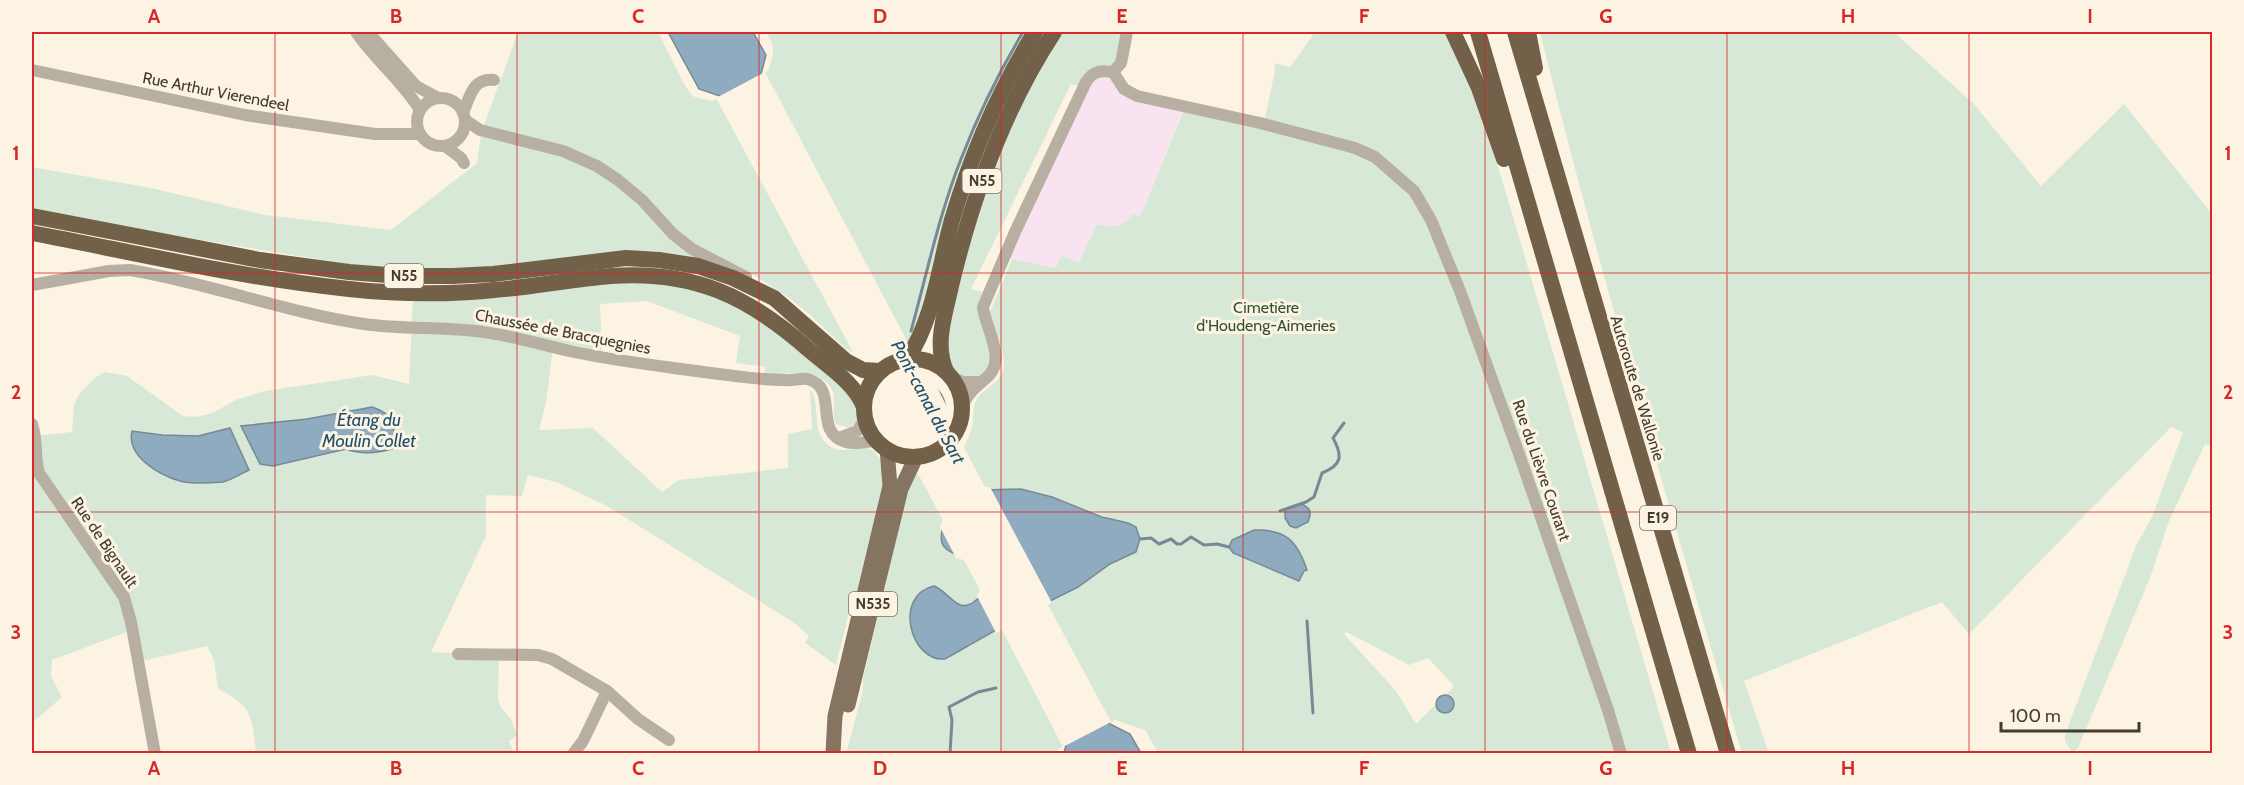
<svg xmlns="http://www.w3.org/2000/svg" width="2244" height="785" viewBox="0 0 2244 785" font-family="Cabin,sans-serif">
<style>
.commercial{fill:#f9e3f1}
.green{fill:#d7e9d6;fill-rule:evenodd}
.water{fill:#8eabbf;stroke:#778994;stroke-width:1.5}
.pier{fill:#fdf3e3}
.lines{fill:none;stroke-linecap:round;stroke-linejoin:round}
.stream{stroke:#778994;stroke-width:3}
.minor{stroke:#b8afa3;stroke-width:12}
.major{stroke:#857560;stroke-width:15}
.highway{stroke:#736048;stroke-width:16}
.grid{fill:none;stroke:#d62828;stroke-width:1.5;stroke-opacity:0.55}
.labels{text-anchor:middle;stroke-width:6;stroke-linejoin:round;paint-order:stroke}
.shield{fill:#fdf3e3;stroke:#797266;stroke-width:1.5}
.shield-label{font-size:15px;font-weight:bold;fill:#413b30}
.street-label{font-size:16px;fill:#413b30;stroke:#fdf3e3}
.park-label{font-size:16px;fill:#2e532d;stroke:#fdf3e3}
.water-label{font-size:18px;font-style:italic;fill:#1e506e;stroke:#fdf3e3}
.neatline{fill:none;stroke:#d62828;stroke-width:2}
.grid-label{font-size:20px;text-anchor:middle;font-weight:bold;fill:#d62828}
</style>
<rect width="100%" height="100%" fill="#fdf3e3"/>
<polygon class="commercial" points="1104,76 1183,110 1140,217 1116,228 1097,224 1079,262 1056,268 1009,258 1089,87 1097,78"/>
<g class="green">
<path d="M518,32h140c5,9 29,61 35,64 5,3 13,3 19,5l56,-30c6,-18 8,-23 -2,-39h264l-114,306 -39,25 -31,-14 -37,-35 -24,-19 -28,-18 -56,-26 -94,-83 -124,-40z"/>
<path d="M1061,32h63l-9,32 -21,4 -14,18 -9,-2 -100,205 12,3c-12,32 14,52 6,73 -2,5 -6,9 -8,12l-11,1 -12,-3 -5,-4 -5,-14 -1,-19 25,-109 41,-108z"/>
<path d="M1315,32h131l24,54 31,90 170,577h-513l-13,-23 -30,-10 -57,29 -1,4 -211,1 17,-64v-11l48,-202c12,-6 40,-17 49,-25 7,-7 11,-21 13,-30 1,-9 -1,-18 6,-26 9,-10 25,-16 25,-31 0,-20 -11,-35 -14,-53l22,-53 44,9 5,-12 18,6 18,-38c16,5 25,3 36,-10l7,3 45,-110 75,16 5,-5 10,-48 -1,-7 16,4zM999,489c8,0 16,-1 24,0 35,6 69,26 105,34l-2,35 -16,6 -32,23 -65,32 -44,28 -17,-49 10,9 8,-2 11,-8 -2,-37zM1347,632l62,33 19,-7 26,28 -8,9 -7,3 -3,6 -20,20 -20,-33 -52,-57z"/>
<path d="M1540,32h354l80,72 67,82 83,-82 88,110v232l-7,-2 -36,77 -19,57 -72,170 -6,5 -7,-12v-6l71,-189 16,-29 31,-85 -12,-5 -202,207 -27,-32 -198,79 25,72h-27c-71,-239 -142,-479 -202,-721z"/>
<polygon points="481,134 563,155 598,171 712,264 414,269 360,266 170,235 32,208 32,167 151,188 265,215 391,230 477,163"/>
<path d="M643,280l66,13 68,37 73,65 8,17v8l-9,8 -13,-4c-5,-10 0,-21 -3,-32 -9,-26 -48,-17 -69,-17l1,-8 -29,-4 4,-27 -93,-35 -47,3 2,53 -49,-10 -7,55 -7,28 54,-2 69,64 17,-12 109,-12v-34l24,-5 -2,-40c11,15 2,39 14,52 17,19 35,1 48,9 6,4 10,12 11,19 2,18 -5,37 -9,55 -7,25 -13,50 -19,76l-4,5 -15,60 -31,-22 4,-7 -13,-12 -191,-119 -49,-23 -28,-7 -6,21 -36,-1v41l-55,116 68,3 -1,44 2,7 11,13 6,16 -8,6 4,9 -6,4 -251,-1c-4,-36 -3,-47 -38,-64l-4,-29 -7,-14 -69,16 -6,-32 -80,30 -1,16 11,21 -30,26v-299l4,12 36,-4 2,-28 6,-11 16,-16 9,-5 22,4 56,40 13,1 16,-4 26,-14 27,-8 107,-16 37,9 4,-86zM372,407l10,4 13,15 -14,26h-26l-9,-3 -73,17 -32,-40 66,-7zM230,428l-94,24 -3,-9v-12l29,4 36,1z"/>
</g>
<g class="water">
<path d="M668,32h85l13,23 -5,19 163,306c17,9 23,19 22,38l37,72 38,-1 31,8 50,20 26,6 8,4 4,12 -4,13 -26,12 -32,23 -34,17 64,119 22,11 11,19h-77l2,-8 -63,-119 -58,33c-35,3 -52,-64 -11,-73 17,7 23,29 41,15 5,-3 6,-6 8,-12l-17,-32c-23,-5 -31,-13 -20,-37l-64,-116 -162,-308 -21,-7z"/>
<path d="M372,407c23,7 23,20 23,41 -16,5 -33,7 -49,1l-73,17 -13,-2 -19,-38 66,-7z"/>
<path d="M230,428l19,42c-8,4 -18,10 -26,12 -12,1 -32,2 -43,-1 -21,-6 -54,-25 -48,-50l30,4 36,1z"/>
<path d="M1302,504c9,5 10,8 6,18l-12,6 -6,-2 -5,-8v-8z"/>
<path d="M1254,530c31,-1 43,10 53,40l-3,1 -5,10 -66,-28 -4,-6 3,-7z"/>
<circle cx="1445" cy="704" r="9"/>
</g>
<polygon class="pier" points="765,72 926,377 934,381 949,411 949,419 985,487 990,487 1052,603 1048,605 1111,722 1063,747 1002,630 996,633 977,596 980,590 964,560 956,558 940,527 943,520 902,444 892,438 879,414 880,402 716,98"/>
<g class="lines">
<g class="stream">
<path d="M911,331c16,-58 28,-116 50,-172 17,-44 38,-87 62,-127"/>
<path d="M1280,511l26,-9 8,-5 8,-24c20,-8 21,-17 11,-35l11,-15"/>
<polyline points="1140,539 1151,538 1159,544 1171,539 1177,544 1181,544 1191,537 1204,545 1217,544 1229,547"/>
<polyline points="1307,621 1313,713"/>
<polyline points="950,754 952,720 949,707 978,692 996,688"/>
</g>
<g class="minor">
<path d="M356,32c19,28 46,49 64,78"/>
<polyline points="368,32 416,86 438,98"/>
<polyline points="32,70 245,115 375,134 420,134"/>
<polyline points="1113,72 1124,89 1137,96 1260,123 1355,148 1375,157 1414,191 1431,220 1460,291 1519,454 1608,710 1621,754"/>
<polyline points="1113,72 1121,63 1127,32"/>
<circle cx="441" cy="122" r="24"/>
<path d="M463,113c7,-16 9,-35 31,-33"/>
<polyline points="465,120 480,130 563,151 597,166 618,180 642,200 673,234 692,249 746,277"/>
<polyline points="445,146 461,158 464,163"/>
<path d="M32,285l77,-14 21,-1c79,13 154,42 234,54 41,6 84,2 126,9 28,4 56,13 84,19 43,9 86,14 129,20 27,3 55,8 81,8 8,1 16,-2 23,-1 34,8 4,53 39,63 9,3 22,-1 31,-1"/>
<polyline points="951,377 963,382 981,382"/>
<path d="M962,406c4,-7 8,-14 14,-19 4,-4 10,-8 14,-13 15,-17 -5,-48 -7,-67l32,-75 71,-150c7,-11 15,-12 27,-10"/>
<path d="M32,424c6,17 2,32 7,49l85,124 7,25 24,132"/>
<polyline points="839,438 857,431 865,419"/>
<polyline points="458,654 538,655 552,659 607,691 638,719 669,740"/>
<polyline points="573,754 583,741 607,691"/>
</g>
<g class="major">
<polyline points="848,705 901,489 916,457"/>
<polyline points="833,753 835,716 890,486 887,449"/>
</g>
<g class="highway">
<polyline points="1453,32 1479,88 1504,159"/>
<polyline points="1478,32 1689,754"/>
<polyline points="1515,32 1728,754"/>
<polyline points="1528,32 1535,68"/>
<polyline points="32,216 260,260 349,272 400,276 453,276 493,274 626,258 659,260 698,266 733,278 774,298 846,361 863,370 880,371"/>
<path d="M32,233c105,20 210,45 317,56 47,5 97,6 145,1 39,-3 78,-11 117,-14 82,-6 137,20 197,73 20,17 47,34 56,58"/>
<path d="M907,359c27,-40 32,-93 45,-139 19,-65 48,-131 83,-188"/>
<circle cx="913" cy="408" r="49"/>
<path d="M946,371c-12,-27 -1,-57 5,-85 21,-88 53,-178 103,-254"/>
</g>
</g>
<path class="grid" d="M275,32v722M517,32v722M759,32v722M1001,32v722M1243,32v722M1485,32v722M1727,32v722M1969,32v722M32,273h2180M32,512h2180"/>
<g class="labels">
<g class="shield">
<rect x="962.5" y="169" width="39" height="24" rx="4.5"/>
<rect x="384.5" y="264" width="39" height="24" rx="4.5"/>
<rect x="1640" y="506" width="36" height="24" rx="4.5"/>
<rect x="849" y="592" width="48" height="24" rx="4.5"/>
</g>
<g class="shield-label">
<text x="982" y="186">N55</text>
<text x="404" y="281">N55</text>
<text x="1658" y="523">E19</text>
<text x="873" y="609">N535</text>
</g>
<g class="street-label">
<text transform="translate(216 91) rotate(11)" y="6">Rue Arthur Vierendeel</text>
<text transform="translate(563 331) rotate(11)" y="6">Chaussée de Bracquegnies</text>
<text transform="translate(1638 388) rotate(73)" y="6">Autoroute de Wallonie</text>
<text transform="translate(1542 470) rotate(71)" y="6">Rue du Lièvre Courant</text>
<text transform="translate(105 542) rotate(56)" y="6">Rue de Bignault</text>
</g>
<g class="park-label">
<text x="1266" y="313">Cimetière<tspan x="1266" dy="18">d'Houdeng-Aimeries</tspan></text>
</g>
<g class="water-label">
<text transform="translate(928 402) rotate(62)" y="6">Pont-canal du Sart</text>
<text x="369" y="426">Étang du<tspan x="369" dy="21">Moulin Collet</tspan></text>
</g>
</g>
<rect width="2244" height="785" fill="none" stroke="#fdf3e3" stroke-width="66"/>
<path d="M2001 722v9h138v-9" fill="none" stroke="#413b30" stroke-width="3"/>
<text x="2010" y="722" font-size="18" fill="#413b30" stroke="#fdf3e3" stroke-width="4.5" paint-order="stroke">100 m</text>
<rect x="33" y="33" width="2178" height="719" class="neatline"/>
<g class="grid-label">
<text x="154" y="23">A</text>
<text x="396" y="23">B</text>
<text x="638" y="23">C</text>
<text x="880" y="23">D</text>
<text x="1122" y="23">E</text>
<text x="1364" y="23">F</text>
<text x="1606" y="23">G</text>
<text x="1848" y="23">H</text>
<text x="2090" y="23">I</text>
<text x="16" y="160">1</text>
<text x="2228" y="160">1</text>
<text x="16" y="399">2</text>
<text x="2228" y="399">2</text>
<text x="16" y="639">3</text>
<text x="2228" y="639">3</text>
<text x="154" y="775">A</text>
<text x="396" y="775">B</text>
<text x="638" y="775">C</text>
<text x="880" y="775">D</text>
<text x="1122" y="775">E</text>
<text x="1364" y="775">F</text>
<text x="1606" y="775">G</text>
<text x="1848" y="775">H</text>
<text x="2090" y="775">I</text>
</g>
</svg>
